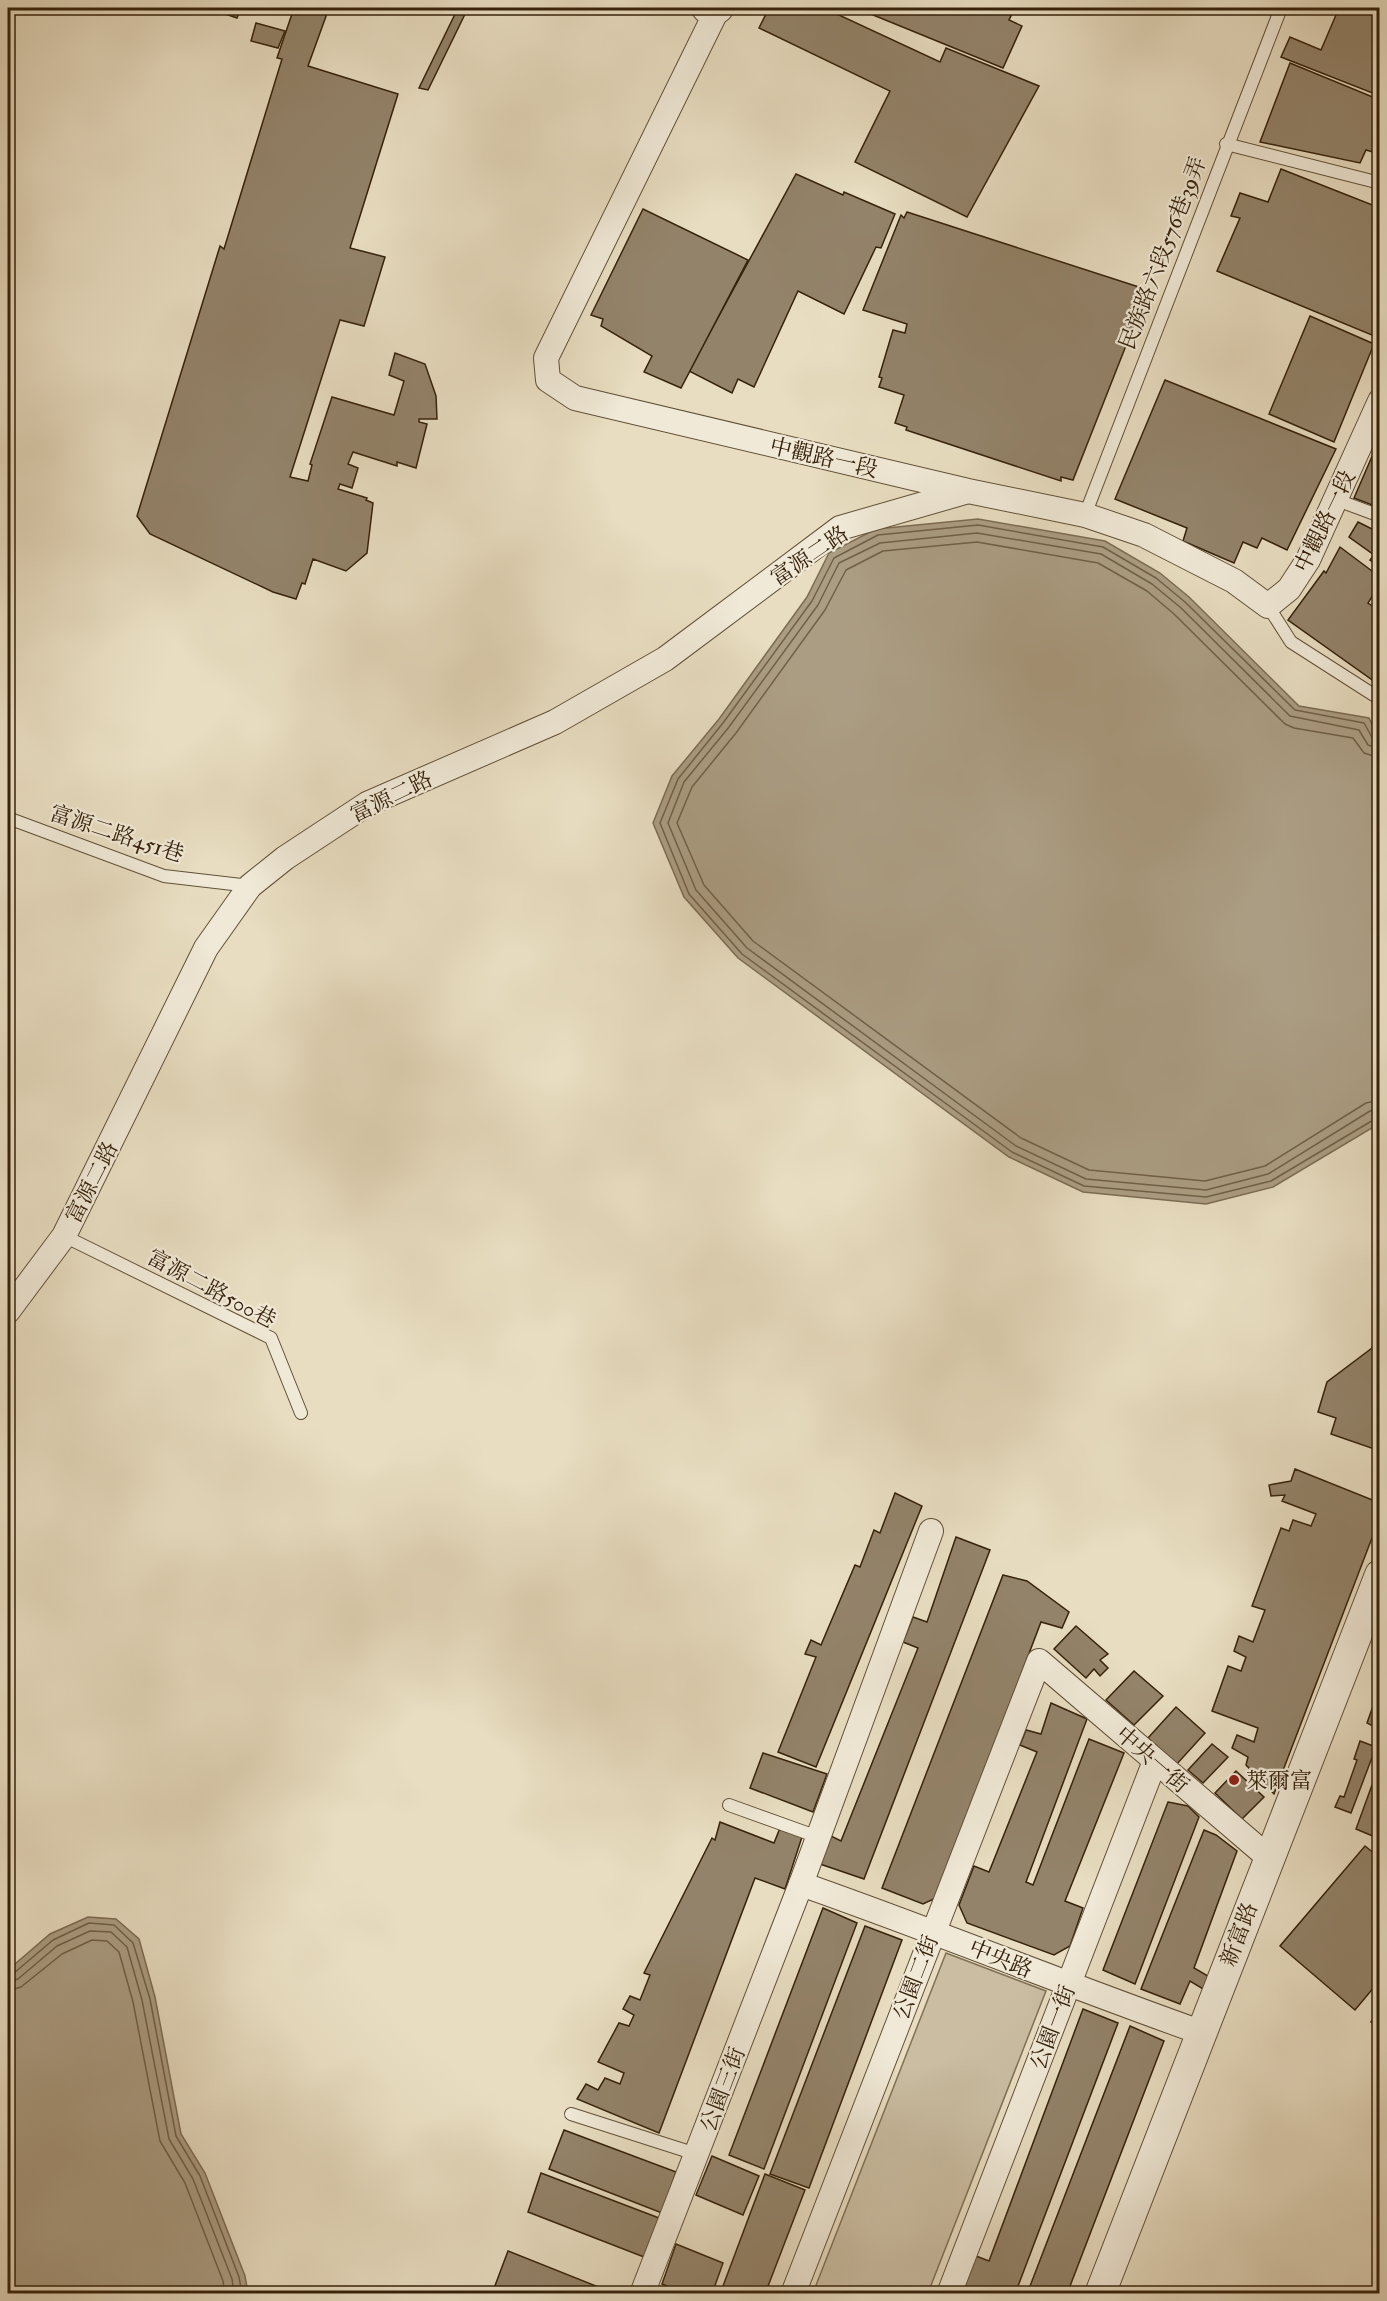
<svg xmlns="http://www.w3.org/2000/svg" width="1387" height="2301" viewBox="0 0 1387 2301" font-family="'IM FELL Double Pica','Noto Serif TC',serif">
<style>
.green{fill:#cabda2;stroke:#807056;stroke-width:1.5}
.water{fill:#ab9d83;stroke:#7c6c53;stroke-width:1.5}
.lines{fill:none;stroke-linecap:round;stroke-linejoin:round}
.shore{stroke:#706047;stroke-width:1.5}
.building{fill:#93836a;stroke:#36220b;stroke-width:1.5}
.service-casing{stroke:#625138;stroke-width:14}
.minor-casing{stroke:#625138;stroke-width:26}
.tertiary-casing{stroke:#625138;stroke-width:32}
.service{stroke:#f0e9d7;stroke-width:12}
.minor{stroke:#f0e9d7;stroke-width:24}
.tertiary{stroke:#f0e9d7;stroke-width:30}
.poi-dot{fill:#8f2418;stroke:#f0e9d7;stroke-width:2}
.labels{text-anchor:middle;stroke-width:4.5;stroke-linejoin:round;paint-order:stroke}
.street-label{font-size:22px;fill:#36220b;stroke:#f0e9d7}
.poi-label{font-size:22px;fill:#36220b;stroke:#f0e9d7;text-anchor:start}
</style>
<rect width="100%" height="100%" fill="#e8ddc1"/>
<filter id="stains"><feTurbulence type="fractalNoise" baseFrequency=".00333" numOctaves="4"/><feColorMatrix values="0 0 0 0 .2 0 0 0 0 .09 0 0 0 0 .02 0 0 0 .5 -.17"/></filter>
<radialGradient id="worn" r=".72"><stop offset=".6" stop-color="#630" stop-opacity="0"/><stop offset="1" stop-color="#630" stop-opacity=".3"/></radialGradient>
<polygon class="green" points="946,1953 1046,1991 928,2293 813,2293"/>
<g class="water">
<polygon points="978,519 1105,541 1160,573 1189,597 1299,706 1369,718 1380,741 1379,1120 1372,1128 1273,1187 1206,1204 1083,1192 1009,1157 738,958 684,897 653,823 672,776 719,719 807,597 829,553 876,529"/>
<polygon points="88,1917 116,1919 139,1939 155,1997 181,2134 205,2173 245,2276 248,2293 8,2293 8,1970 50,1934"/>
</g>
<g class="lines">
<g class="shore">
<polyline points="1380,741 1373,739 1364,723 1295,710 1185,602 1156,578 1103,547 978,525 878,535 834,558 812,601 723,723 678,779 660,823 689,894 742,954 1012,1152 1084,1186 1206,1197 1271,1181 1380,1116"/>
<polyline points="1380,749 1368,745 1359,730 1290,716 1180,607 1152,584 1101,554 977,533 880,543 839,563 818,605 729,727 684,782 668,823 696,890 747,948 1016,1146 1086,1179 1206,1190 1268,1174 1370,1111 1380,1109"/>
<polyline points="1380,758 1364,753 1353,738 1294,728 1285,724 1174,614 1147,591 1098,563 977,542 883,551 846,570 825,610 736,733 692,787 677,823 704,885 753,941 1021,1138 1089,1170 1205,1181 1265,1166 1366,1103 1380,1100"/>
<polyline points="8,1974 14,1973 53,1940 89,1923 114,1925 133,1943 150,1999 176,2136 200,2176 239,2277 242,2294"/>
<polyline points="8,1982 18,1979 57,1946 90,1931 111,1932 127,1947 142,2000 169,2139 193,2179 232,2279 234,2294"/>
<polyline points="8,1991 21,1987 62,1954 92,1940 107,1941 119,1952 133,2002 160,2141 185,2183 223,2281 225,2294"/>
</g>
</g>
<g class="building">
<polygon points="208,8 241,8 237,18"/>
<polygon points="294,8 329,8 308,66 398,94 350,248 385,257 364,326 340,320 290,477 308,481 312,465 310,464 332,397 394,415 404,381 389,375 395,353 425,364 436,396 437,419 419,419 419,422 427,424 416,468 397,462 397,466 353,452 348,464 358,468 352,488 340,484 338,489 367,498 366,500 373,503 367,553 346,571 313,559 305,584 302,583 296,599 273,592 150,534 137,516 220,246 224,249 282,59 277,58"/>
<polygon points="458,8 468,8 428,90 419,88"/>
<polygon points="769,8 824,8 940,62 946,48 1039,86 967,217 855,162 890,91 759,28"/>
<polygon points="856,8 1015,8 1009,20 1022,26 1003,68"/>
<polygon points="1339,8 1354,8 1380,18 1380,96 1281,57 1290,37 1321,50"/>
<polygon points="256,23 285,31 278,48 251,41"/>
<polygon points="1290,63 1380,100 1380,154 1366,150 1360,163 1260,142"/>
<polygon points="1281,169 1380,208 1379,338 1217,271 1240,218 1231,216 1240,193 1268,202"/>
<polygon points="796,174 843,195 844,192 895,214 881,248 876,247 844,314 798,291 754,387 738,379 732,393 689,371"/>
<polygon points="643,209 748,260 681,388 644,372 652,356 601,326 603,319 591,315"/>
<polygon points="907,212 1142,288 1137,303 1142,305 1073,480 1061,477 1061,481 906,430 907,427 895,423 904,395 879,387 882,378 879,377 893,330 905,333 907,324 863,310 901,215 904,218"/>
<polygon points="1310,316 1374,344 1334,442 1269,414"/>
<polygon points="1165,380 1336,449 1287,550 1262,538 1257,548 1243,542 1234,563 1183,541 1187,528 1115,499"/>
<polygon points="1380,438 1380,508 1354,498"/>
<polygon points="1358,522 1374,530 1376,526 1380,529 1380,567 1370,560 1374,555 1349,537"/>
<polygon points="1340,547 1380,577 1380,600 1373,595 1368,603 1380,611 1378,684 1288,620 1324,571 1326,573"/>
<polygon points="1377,1333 1380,1334 1380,1451 1331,1434 1336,1418 1318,1412 1327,1382 1372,1348"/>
<polygon points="1295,1469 1380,1503 1380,1517 1274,1794 1246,1765 1248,1757 1232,1748 1237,1735 1254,1742 1258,1728 1212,1711 1228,1666 1241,1671 1246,1657 1234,1651 1239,1636 1253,1642 1265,1610 1252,1606 1281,1528 1289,1531 1293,1520 1311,1526 1316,1514 1282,1501 1285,1495 1271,1496 1269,1485 1291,1481"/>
<polygon points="895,1493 922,1506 816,1767 778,1752 816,1657 805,1654 811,1640 821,1645 855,1565 860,1567 874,1530 880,1533"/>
<polygon points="956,1537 990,1550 864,1879 817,1863 827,1834 841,1841 918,1648 903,1642 913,1617 927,1622"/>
<polygon points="1003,1575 1027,1581 1069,1612 1062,1628 1041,1622 936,1898 923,1904 882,1888"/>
<polygon points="1076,1626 1108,1654 1100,1660 1108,1668 1100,1676 1094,1669 1086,1678 1054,1649"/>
<polygon points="1134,1671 1163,1696 1134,1725 1106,1700"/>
<polygon points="1377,1695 1380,1696 1380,1730 1367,1723"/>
<polygon points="1051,1703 1087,1719 1026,1882 1033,1885 1089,1739 1124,1753 1065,1901 1083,1908 1070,1946 1054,1955 967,1923 959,1905 974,1866 989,1872 1037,1752 1020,1745 1026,1730 1041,1734"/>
<polygon points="1176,1707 1205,1733 1176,1765 1148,1738"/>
<polygon points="1360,1741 1376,1747 1351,1813 1335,1807 1340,1796 1344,1797 1357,1760 1354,1759"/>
<polygon points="1212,1744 1228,1757 1203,1783 1188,1770"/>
<polygon points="763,1753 827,1774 813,1812 750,1788"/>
<polygon points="1380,1763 1380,1839 1356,1829"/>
<polygon points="1236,1771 1264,1797 1242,1819 1215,1793"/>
<polygon points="1168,1802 1188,1806 1199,1817 1135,1984 1103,1970"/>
<polygon points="720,1822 774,1843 780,1828 802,1837 785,1889 755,1878 659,2133 577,2099 586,2084 598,2090 605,2078 620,2084 624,2073 598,2062 619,2023 629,2026 634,2015 623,2009 630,1996 640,2000 650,1975 644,1973 712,1838 715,1840"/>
<polygon points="1204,1830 1216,1835 1237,1851 1194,1968 1208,1976 1203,1989 1190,1981 1180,2004 1141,1989"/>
<polygon points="1365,1846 1380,1858 1380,1980 1355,2010 1280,1946"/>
<polygon points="823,1908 857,1923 764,2169 729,2155"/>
<polygon points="865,1926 902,1940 809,2188 770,2174"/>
<polygon points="1083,2009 1118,2023 1015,2294 961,2294 976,2256 989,2261"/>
<polygon points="1380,2011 1380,2029 1371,2022"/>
<polygon points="1130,2026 1164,2041 1067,2294 1027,2294"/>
<polygon points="564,2130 676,2172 662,2213 549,2169"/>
<polygon points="712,2156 759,2176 743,2215 696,2195"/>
<polygon points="541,2173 659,2218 644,2257 528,2212"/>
<polygon points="765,2174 805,2190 765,2294 720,2294"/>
<polygon points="676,2244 723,2263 712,2294 687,2294 662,2284"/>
<polygon points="508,2251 616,2294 501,2294 493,2291"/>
</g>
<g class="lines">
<defs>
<g id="service">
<polyline points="1226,144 1380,183"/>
<polyline points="1337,500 1380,516"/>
<polyline points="1085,515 1281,8"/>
<polyline points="1268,606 1291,642 1380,699"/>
<polyline points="8,818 164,876 250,886"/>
<polyline points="64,1236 271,1338 301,1413"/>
<polyline points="729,1805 818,1837"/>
<polyline points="571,2114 696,2154"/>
</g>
<g id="minor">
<polyline points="717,10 546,358 548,380 575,398 968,491 1085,515 1144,535 1234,581 1268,606 1289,589 1308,560 1380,401"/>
<polyline points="8,1311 64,1236 206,948 250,886 285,858 367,804 555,722 665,659 840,528 965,492"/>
<path d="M801,1884c134,47 266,101 399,148"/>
<polyline points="642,2294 801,1884 931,1531"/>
<polyline points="793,2294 1039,1661 1268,1857"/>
<polyline points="949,2294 1155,1761"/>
</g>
<g id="tertiary">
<polyline points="707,8 718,8"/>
<polyline points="1100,2294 1380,1575"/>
</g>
</defs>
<use href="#service" class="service-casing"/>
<use href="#minor" class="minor-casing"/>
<use href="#tertiary" class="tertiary-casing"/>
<use href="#service" class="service"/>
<use href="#minor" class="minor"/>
<use href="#tertiary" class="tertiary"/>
</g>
<circle class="poi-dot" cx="1234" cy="1780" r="6"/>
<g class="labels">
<g class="street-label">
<text transform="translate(1162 253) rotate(-69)" y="8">民族路六段576巷39弄</text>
<text transform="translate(824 457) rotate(13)" y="8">中觀路一段</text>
<text transform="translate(1324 521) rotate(-64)" y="8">中觀路一段</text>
<text transform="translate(809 555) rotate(-34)" y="8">富源二路</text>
<text transform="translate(391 796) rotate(-26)" y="8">富源二路</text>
<text transform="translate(117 833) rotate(18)" y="8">富源二路451巷</text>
<text transform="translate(91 1182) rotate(-63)" y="8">富源二路</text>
<text transform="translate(212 1288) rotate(28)" y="8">富源二路500巷</text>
<text transform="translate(1153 1759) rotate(41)" y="8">中央一街</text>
<text transform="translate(1238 1934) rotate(-69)" y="8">新富路</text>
<text transform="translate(1001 1958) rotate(22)" y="8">中央路</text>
<text transform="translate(915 1977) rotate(-69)" y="8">公園二街</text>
<text transform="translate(1052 2027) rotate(-69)" y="8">公園一街</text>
<text transform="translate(722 2089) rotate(-69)" y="8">公園三街</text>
</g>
<g class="poi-label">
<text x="1246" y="1788">萊爾富</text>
</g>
</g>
<rect width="1387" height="2301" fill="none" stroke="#e8ddc1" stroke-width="30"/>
<rect x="9" y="9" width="1369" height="2283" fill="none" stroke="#36220b" stroke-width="3"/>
<rect x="15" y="15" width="1357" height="2271" fill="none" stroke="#36220b" stroke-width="1.5"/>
<rect width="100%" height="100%" filter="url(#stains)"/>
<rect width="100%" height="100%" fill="url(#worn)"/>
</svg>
